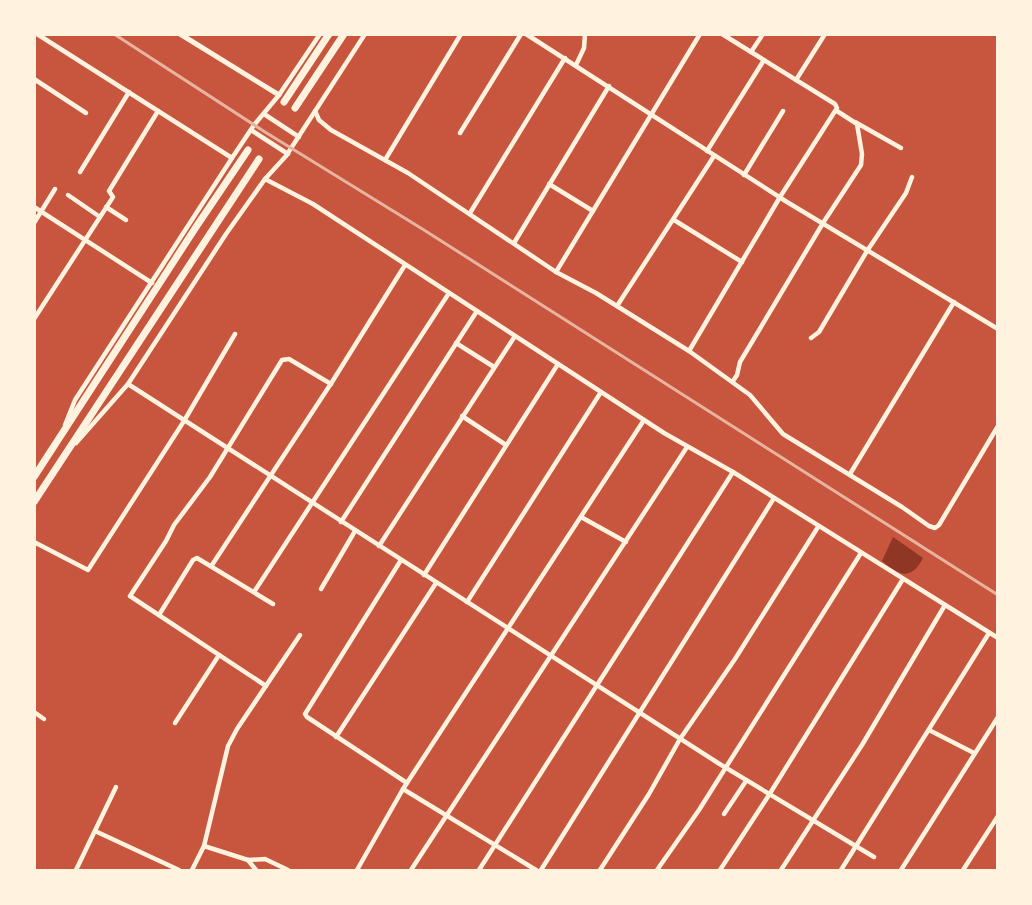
<svg xmlns="http://www.w3.org/2000/svg" width="1032" height="905" viewBox="0 0 1032 905" font-family="Cabin,sans-serif">
<style>
.water{fill:#8f3625}
.lines{fill:none;stroke-linecap:round;stroke-linejoin:round}
.minor{stroke:#fff3e0;stroke-width:4.5}
.tertiary{stroke:#fff3e0;stroke-width:5}
.trunk{stroke:#fff3e0;stroke-width:7}
.rail{stroke:#e9b49f;stroke-width:3}
</style>
<rect width="100%" height="100%" fill="#c8553d"/>
<path class="water" d="M893,537l30,21c-12,23 -24,18 -41,3z"/>
<g class="lines">
<g class="minor">
<polyline points="37,34 232,158"/>
<polyline points="526,34 787,202 998,329"/>
<polyline points="751,52 763,34"/>
<polyline points="576,65 584,48 585,34"/>
<polyline points="34,79 86,113"/>
<polyline points="796,80 825,34"/>
<polyline points="315,111 319,120 331,130 408,173 556,272 596,293 689,351 750,395 783,434 902,507 929,526 935,528 939,525 998,426"/>
<polyline points="264,114 299,137"/>
<polyline points="855,122 901,148"/>
<polyline points="251,130 288,154"/>
<polyline points="460,133 521,34"/>
<polyline points="707,151 764,60"/>
<polyline points="385,160 461,34"/>
<polyline points="80,172 129,92"/>
<polyline points="744,175 783,111"/>
<polyline points="265,179 313,204 664,433 733,472 998,638"/>
<polyline points="549,184 593,211"/>
<polyline points="68,195 100,217"/>
<polyline points="34,207 152,283"/>
<polyline points="106,207 126,220"/>
<polyline points="470,213 565,58"/>
<polyline points="674,220 742,262"/>
<polyline points="34,223 55,189"/>
<polyline points="514,243 609,86"/>
<polyline points="556,272 700,34"/>
<polyline points="617,306 714,156"/>
<polyline points="34,319 113,197 109,191 158,111"/>
<polyline points="811,338 819,332 867,251 906,193 912,177"/>
<polyline points="456,343 494,367"/>
<polyline points="689,351 780,197 837,108 835,104 722,34"/>
<polyline points="733,381 737,375 740,362 823,223 861,165 862,154 857,124 837,111"/>
<polyline points="128,384 718,763 874,857"/>
<polyline points="462,416 506,445"/>
<polyline points="65,425 75,400 232,158 254,125 279,95 320,34"/>
<polyline points="76,443 128,384 226,234 265,179 286,156 365,34"/>
<polyline points="850,474 954,302"/>
<polyline points="581,517 626,542"/>
<polyline points="341,522 477,311"/>
<polyline points="34,542 88,570 184,421 235,334"/>
<polyline points="379,546 515,336"/>
<polyline points="401,560 305,714 307,717 407,783"/>
<polyline points="212,565 332,382 405,265"/>
<polyline points="424,575 558,364"/>
<polyline points="321,589 355,531"/>
<polyline points="254,592 449,293"/>
<polyline points="467,602 601,392"/>
<polyline points="159,615 193,560 197,558 273,604"/>
<polyline points="266,686 130,596 166,541 174,525 210,477 282,360 289,359 331,384"/>
<polyline points="34,712 44,719"/>
<polyline points="175,723 219,655"/>
<polyline points="929,730 974,753"/>
<polyline points="336,737 436,583"/>
<polyline points="403,789 536,870"/>
<polyline points="724,814 746,781"/>
<polyline points="95,831 179,870"/>
<polyline points="204,846 248,860 265,859 288,870"/>
<polyline points="248,860 256,870"/>
<polyline points="76,870 116,787"/>
<polyline points="192,870 204,846 228,746 237,729 300,635"/>
<polyline points="357,870 403,789 644,420"/>
<polyline points="411,870 687,447"/>
<polyline points="479,870 733,472"/>
<polyline points="541,870 774,498"/>
<polyline points="600,870 649,794 680,739 735,659 818,527"/>
<polyline points="657,870 699,810 861,553"/>
<polyline points="720,870 769,795 903,579"/>
<polyline points="781,870 862,745 945,605"/>
<polyline points="841,870 989,633"/>
<polyline points="901,870 998,717"/>
<polyline points="963,870 998,816"/>
</g>
<polyline class="tertiary" points="180,34 279,95"/>
<g class="trunk">
<polyline points="284,102 329,34"/>
<polyline points="295,108 344,34"/>
<polyline points="34,477 196,227 248,150"/>
<polyline points="34,502 259,159"/>
</g>
<polyline class="rail" points="114,34 265,132 424,230 998,595"/>
</g>
<rect width="1032" height="905" fill="none" stroke="#fff3e0" stroke-width="72"/>
</svg>
